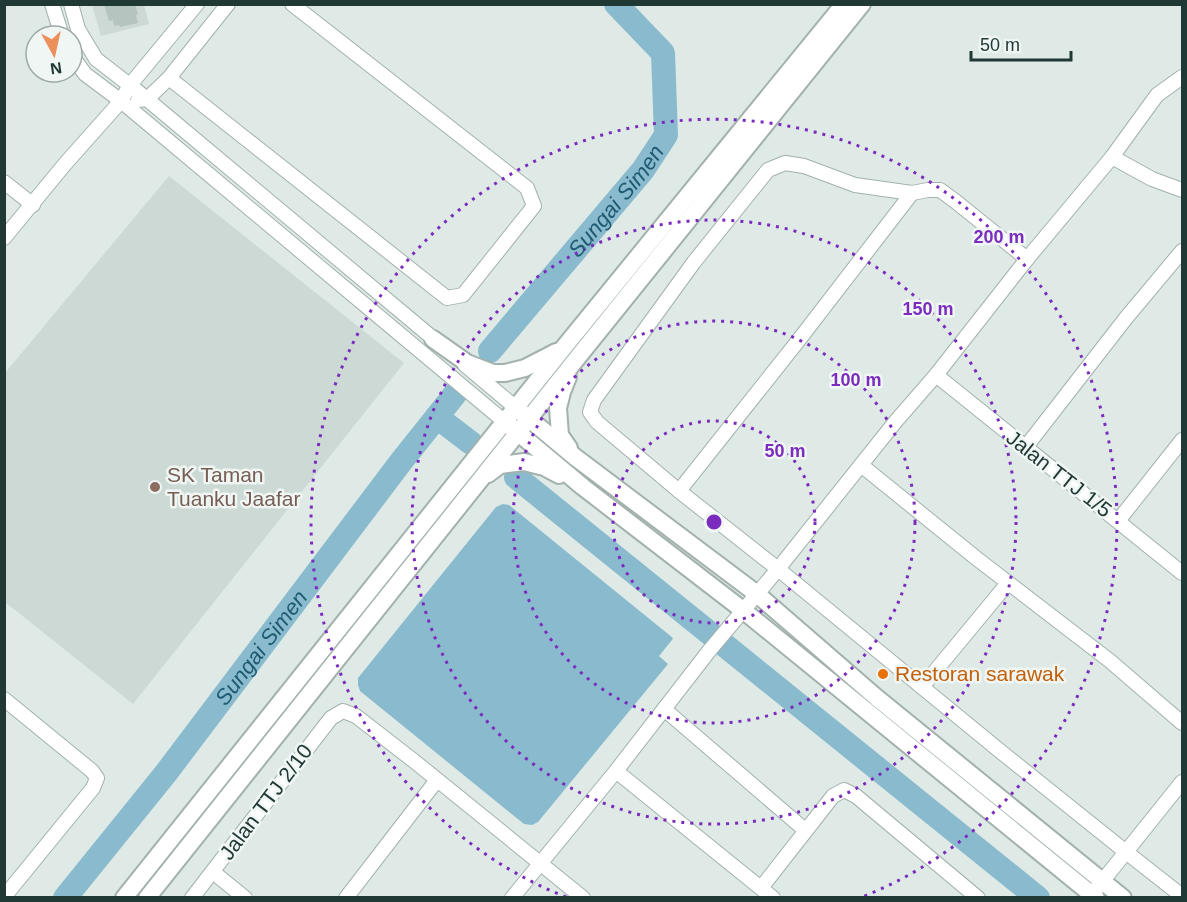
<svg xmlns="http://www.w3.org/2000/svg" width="1187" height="902" viewBox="0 0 1187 902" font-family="Arial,sans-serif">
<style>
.built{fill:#cdd9d5}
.water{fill:#89bacd}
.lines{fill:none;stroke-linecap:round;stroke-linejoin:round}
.river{stroke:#89bacd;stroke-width:24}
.building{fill:#b5c4bf}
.minor-casing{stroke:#a2b1ad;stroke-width:16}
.tertiary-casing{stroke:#a2b1ad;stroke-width:20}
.minor{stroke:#fff;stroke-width:14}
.tertiary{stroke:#fff;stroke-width:16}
.ring{fill:none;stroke:#7b2cbf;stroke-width:3;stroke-dasharray:3 6}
.education-dot{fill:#8d6e63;stroke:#eff6f4;stroke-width:2}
.food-dot{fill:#e8710a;stroke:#eff6f4;stroke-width:2}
.labels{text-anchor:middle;stroke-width:5;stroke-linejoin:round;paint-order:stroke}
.street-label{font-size:21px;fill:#213935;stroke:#eff6f4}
.education-label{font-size:21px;fill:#785e54;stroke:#eff6f4;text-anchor:start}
.food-label{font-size:21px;fill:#c56008;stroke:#eff6f4;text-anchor:start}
.water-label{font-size:22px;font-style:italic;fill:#1e5a72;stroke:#eff6f4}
.centre{fill:#7b2cbf;stroke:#eff6f4;stroke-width:3}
.ring-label{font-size:18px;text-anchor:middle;font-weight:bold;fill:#7b2cbf;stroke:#eff6f4;stroke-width:5;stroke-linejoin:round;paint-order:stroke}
</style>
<rect width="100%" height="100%" fill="#dfeae6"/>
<g class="built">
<polygon points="92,5 144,5 149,24 101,36"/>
<polygon points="169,176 404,363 133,704 5,602 5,373"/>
</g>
<polygon class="water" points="503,504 509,505 673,638 672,640 659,656 668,664 538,822 532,825 524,824 360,691 358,685 358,678 496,507"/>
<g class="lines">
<g class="river">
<path id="s1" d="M490,351l153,-181 23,-35 -3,-82 -47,-49"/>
<polyline points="437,417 471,443"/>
<polyline points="516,477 1038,898"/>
<path id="s2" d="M65,898l101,-125 234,-310 55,-69"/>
</g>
</g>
<polygon class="building" points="104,4 135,4 138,14 136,15 138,23 120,27 119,25 114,26 113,20 109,21"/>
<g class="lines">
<defs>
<g id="minor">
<polyline points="52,4 62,36"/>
<polyline points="71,4 78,29 96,59 136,90 441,345"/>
<polyline points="72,56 85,74 121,101 505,422"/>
<polyline points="169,78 447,298 463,295 534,206 527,188 292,4"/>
<polyline points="138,100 147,99 169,78 228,4"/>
<polyline points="1112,157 1152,179 1182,190"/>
<polyline points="4,182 33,205"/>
<polyline points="4,238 65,164 121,101 130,85 197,4"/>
<polyline points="1027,259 955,201 940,190 928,190 912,193 855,185 804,166 785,163 768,170 694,262 594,400 590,412 597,422 679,491 778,569 1000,751 1126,852 1182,896"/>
<polyline points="465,365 516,408"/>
<polyline points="936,375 1182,573"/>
<polyline points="1025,448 1126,318 1182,251"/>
<polyline points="861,465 976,558 1110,661 1182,723"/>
<polyline points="679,491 798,341 912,193"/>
<polyline points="1118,521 1182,440"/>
<polyline points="922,687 1008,583"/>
<polyline points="4,699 92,771 97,778 93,788 4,897"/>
<polyline points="664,709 805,830"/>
<polyline points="616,771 773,898"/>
<polyline points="213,872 245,898"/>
<polyline points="761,888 833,796 844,790 856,796 978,898"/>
<polyline points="1097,888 1182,782"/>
<polyline points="192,898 331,718 343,711 356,716 414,761 583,898"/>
<polyline points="346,898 437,780"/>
<polyline points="512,898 616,771 709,651 778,569 896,421 936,375 1027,259 1112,157 1157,95 1182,77"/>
</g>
<g id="tertiary">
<polyline points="433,339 467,363 493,373 505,373 525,368 556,352"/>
<polyline points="568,377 562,392 558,408 560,435 569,448"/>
<polyline points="521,412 575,457 757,594 877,698 1123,898"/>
<polyline points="510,426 583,487 744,611 1096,898"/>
<polyline points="488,474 500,465 524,462 544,467 559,475"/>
<polyline points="124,898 565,346 844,4"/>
<polyline points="147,898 574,362 862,4"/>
</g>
</defs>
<use href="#minor" class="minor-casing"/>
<use href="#tertiary" class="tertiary-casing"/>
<use href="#minor" class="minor"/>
<use href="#tertiary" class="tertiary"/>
</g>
<g class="ring">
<circle cx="714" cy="522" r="101"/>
<circle cx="714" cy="522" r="201"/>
<circle cx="714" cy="522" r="302"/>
<path d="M566 897A403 403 0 1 1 862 897"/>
</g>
<circle class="education-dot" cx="155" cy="487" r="6"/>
<circle class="food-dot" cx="883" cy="674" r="6"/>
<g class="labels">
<g class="street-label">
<text transform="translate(1059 474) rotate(38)" y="7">Jalan TTJ 1/5</text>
<text transform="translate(266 802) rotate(-53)" y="7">Jalan TTJ 2/10</text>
</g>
<g class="education-label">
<text x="167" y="482">SK Taman<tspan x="167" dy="24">Tuanku Jaafar</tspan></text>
</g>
<g class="food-label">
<text x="895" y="681">Restoran sarawak</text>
</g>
<g class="water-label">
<text dy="8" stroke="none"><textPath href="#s1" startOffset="196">Sungai Simen</textPath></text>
<text dy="8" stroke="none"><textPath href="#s2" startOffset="318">Sungai Simen</textPath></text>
</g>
</g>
<circle cx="714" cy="522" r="9" class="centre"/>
<g class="ring-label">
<text x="999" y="243">200 m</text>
<text x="928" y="315">150 m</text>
<text x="856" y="386">100 m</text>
<text x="785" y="457">50 m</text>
</g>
<rect width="1187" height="902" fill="none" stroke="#213935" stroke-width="12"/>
<g transform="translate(54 54) rotate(172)"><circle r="28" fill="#eff6f4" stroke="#9daaa8" stroke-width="1.5"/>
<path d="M0-4.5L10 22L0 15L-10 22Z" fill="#ec905b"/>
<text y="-9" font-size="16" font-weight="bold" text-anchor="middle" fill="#213935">N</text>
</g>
<path d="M971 51v9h100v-9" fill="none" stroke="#213935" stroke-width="3"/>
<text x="980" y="51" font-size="18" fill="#213935" stroke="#eff6f4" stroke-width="4.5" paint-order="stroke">50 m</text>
</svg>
